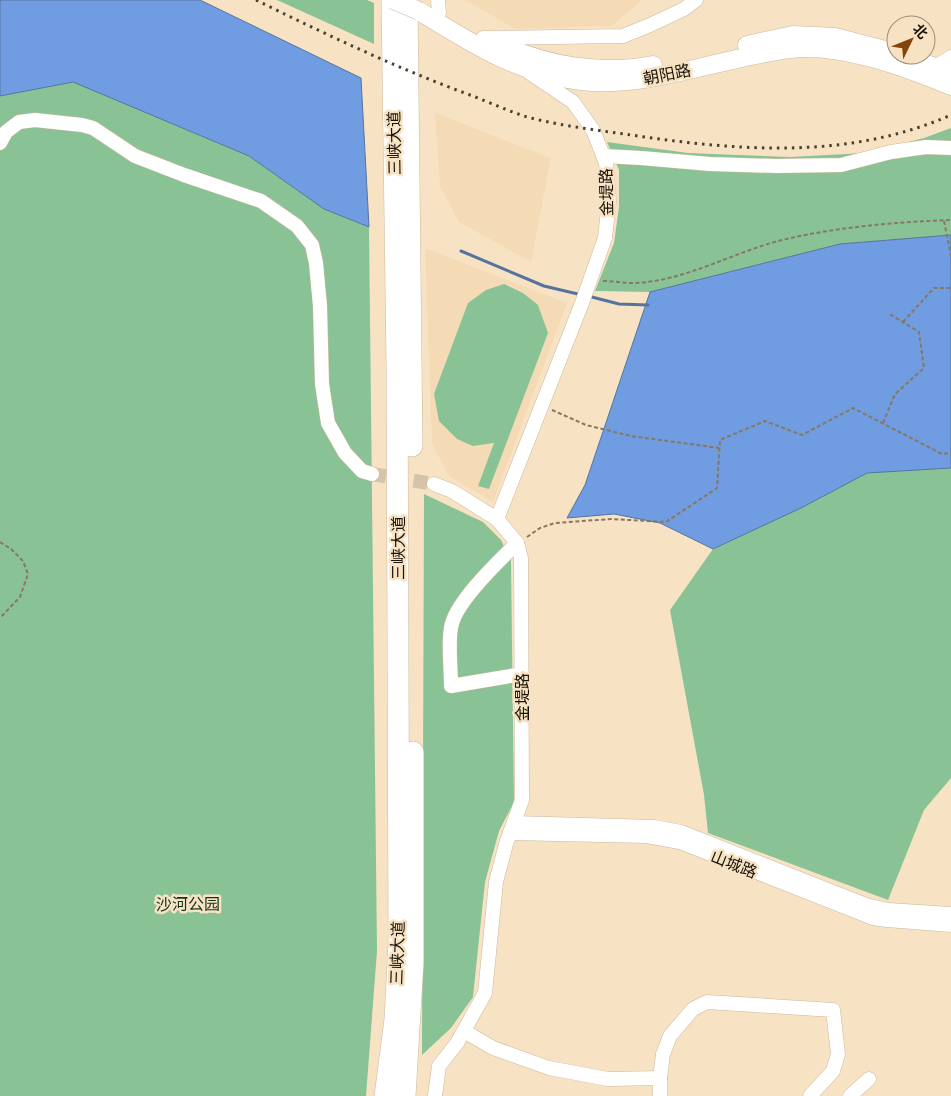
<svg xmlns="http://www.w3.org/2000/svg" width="951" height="1096" viewBox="0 0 951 1096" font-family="'Asap Condensed','Noto Sans SC',sans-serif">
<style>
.built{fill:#f4dbb5}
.green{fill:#89c395}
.water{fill:#709ce1;stroke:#5673a0}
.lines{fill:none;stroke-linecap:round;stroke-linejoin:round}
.stream{stroke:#5673a0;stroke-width:3}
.minor-tunnel{stroke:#d6c4a8;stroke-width:14;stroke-dasharray:14 7;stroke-linecap:butt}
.minor-casing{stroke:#cbb89a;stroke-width:15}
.major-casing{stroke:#cbb89a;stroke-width:19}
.highway-casing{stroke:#cbb89a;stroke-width:22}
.path{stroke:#867863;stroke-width:2;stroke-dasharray:4 2.5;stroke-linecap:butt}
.minor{stroke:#fff;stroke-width:14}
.major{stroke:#fff;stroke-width:18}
.highway{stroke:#fff;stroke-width:21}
.rail{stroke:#4a4030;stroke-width:3;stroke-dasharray:2.5 5;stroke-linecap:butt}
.major-bridge-casing{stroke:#cbb89a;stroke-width:19;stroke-linecap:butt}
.major-bridge{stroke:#fff;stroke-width:18}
.labels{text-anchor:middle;stroke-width:5;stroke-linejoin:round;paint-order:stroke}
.street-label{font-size:16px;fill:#191207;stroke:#f7e3c4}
.park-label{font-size:16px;fill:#13331c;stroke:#f7e3c4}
</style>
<rect width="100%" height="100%" fill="#f7e3c4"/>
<g class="built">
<polygon points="465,0 642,0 612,26 515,29"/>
<polygon points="435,113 551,158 531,262 459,222 440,187"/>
<polygon points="425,248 567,303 493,502 449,476 432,444"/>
</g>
<g class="green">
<polygon points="277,0 367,0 374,3 374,44"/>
<polygon points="73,82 249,156 324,209 369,227 377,951 366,1096 0,1096 0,96"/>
<polygon points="951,128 951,235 840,244 650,292 595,291 614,243 619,207 619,170 607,142 688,153 790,157 865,153 924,138"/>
<polygon points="504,284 523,293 538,305 548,333 489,489 478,486 494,443 473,446 457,439 439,421 434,394 468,303 486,290"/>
<polygon points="951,468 951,778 924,810 888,900 708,833 704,795 670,610 713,549 801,508 867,473"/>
<polygon points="424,494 483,522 501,540 511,561 514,802 499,831 485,882 473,997 451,1028 422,1055"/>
</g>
<g class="water">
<polygon points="0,0 200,0 361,78 369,227 324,209 249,156 73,82 0,96"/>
<polygon points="951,235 951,468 867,473 801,508 713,549 660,523 614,514 567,518 585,485 650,292 840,244"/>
</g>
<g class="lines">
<g class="stream">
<polyline points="461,251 544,286 582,295"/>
<polyline points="588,296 619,304 648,305"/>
</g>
<polyline class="minor-tunnel" points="372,474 434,484"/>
<defs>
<g id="minor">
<polyline points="438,0 439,13"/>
<polyline points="483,38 623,36 650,25 684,9 696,0"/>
<polyline points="937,66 951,57"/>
<polyline points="0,143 6,132 19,122 35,120 82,125 93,128 135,156 184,175 261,201 297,226 312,245 316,263 320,306 322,384 328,423 345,453 362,471 372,474"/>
<polyline points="604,156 641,158 710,164 776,166 841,165 891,152 926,147 951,148"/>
<polyline points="434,484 452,491 497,519"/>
<path d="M517,543c-18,18 -63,60 -66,85 -3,16 0,40 0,58l71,-12"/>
<polyline points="514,823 654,827 681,832 866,905 888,910 951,914"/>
<polyline points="510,833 647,836 680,842 873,918 887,920 951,925"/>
<polyline points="464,1031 493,1048 549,1068 608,1079 660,1078"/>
<polyline points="435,1096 439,1066 457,1043 485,993 496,882 506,844 522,800 521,558 517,543 497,519 582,303 605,238 609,201 606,163 593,130 573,102 530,73"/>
<polyline points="660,1096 660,1078 663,1054 670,1036 693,1009 707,1002 833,1010 838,1054 833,1071 810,1096"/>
<polyline points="850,1096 869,1079"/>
</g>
<g id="major">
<path d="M419,11c52,32 99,63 162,70 67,8 142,-24 209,-32 50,-6 115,18 161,37"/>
<path d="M498,44c52,22 100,31 155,21"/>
<polyline points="747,45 793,35 835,37 896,53"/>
<polyline points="902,55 951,73"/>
</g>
<g id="highway">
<polyline points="407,0 412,446"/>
<polyline points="385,1096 395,1019 399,941 397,367 392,0"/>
<polyline points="405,1096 413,963 413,752"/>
</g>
</defs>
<use href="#minor" class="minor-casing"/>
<use href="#major" class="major-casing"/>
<use href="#highway" class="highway-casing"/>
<g class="path">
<polyline points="944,221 951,256"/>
<path d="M603,281c10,0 20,2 30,2 50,-1 101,-31 149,-43 55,-13 113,-18 169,-20"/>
<polyline points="903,322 934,288 951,288"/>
<polyline points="552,410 586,425 631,436 719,448"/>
<polyline points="883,423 895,394 924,368 919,332 888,313"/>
<polyline points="527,537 540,528 555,523 611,519 666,522 717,488 720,440 765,421 802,435 853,408 942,454 951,453"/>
<polyline points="0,542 11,549 23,561 28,574 20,597 0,618"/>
</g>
<use href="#minor" class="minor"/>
<use href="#major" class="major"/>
<use href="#highway" class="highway"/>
<path class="rail" d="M256,0c71,35 141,68 214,95 19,7 38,16 57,22 34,9 70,13 104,18 109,16 217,25 320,-20"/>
<defs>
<polyline id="major-bridge" points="393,0 419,11"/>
</defs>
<use href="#major-bridge" class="major-bridge-casing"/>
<use href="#major-bridge" class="major-bridge"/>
</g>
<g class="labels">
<g class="street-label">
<text transform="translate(667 74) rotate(-11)" y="6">朝阳路</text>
<text transform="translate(394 143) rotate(-91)" y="6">三峡大道</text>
<text transform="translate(606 192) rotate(-91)" y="6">金堤路</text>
<text transform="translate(398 548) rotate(-90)" y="6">三峡大道</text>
<text transform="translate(522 697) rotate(-90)" y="6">金堤路</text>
<text transform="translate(734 864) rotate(22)" y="6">山城路</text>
<text transform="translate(397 953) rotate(-88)" y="6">三峡大道</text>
</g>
<g class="park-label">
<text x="188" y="910">沙河公园</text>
</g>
</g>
<g transform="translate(911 40) rotate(47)"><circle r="24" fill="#f7e3c4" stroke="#9e8f78"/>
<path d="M0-4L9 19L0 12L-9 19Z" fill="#834309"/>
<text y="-8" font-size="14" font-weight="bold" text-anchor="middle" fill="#191207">北</text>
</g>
</svg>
